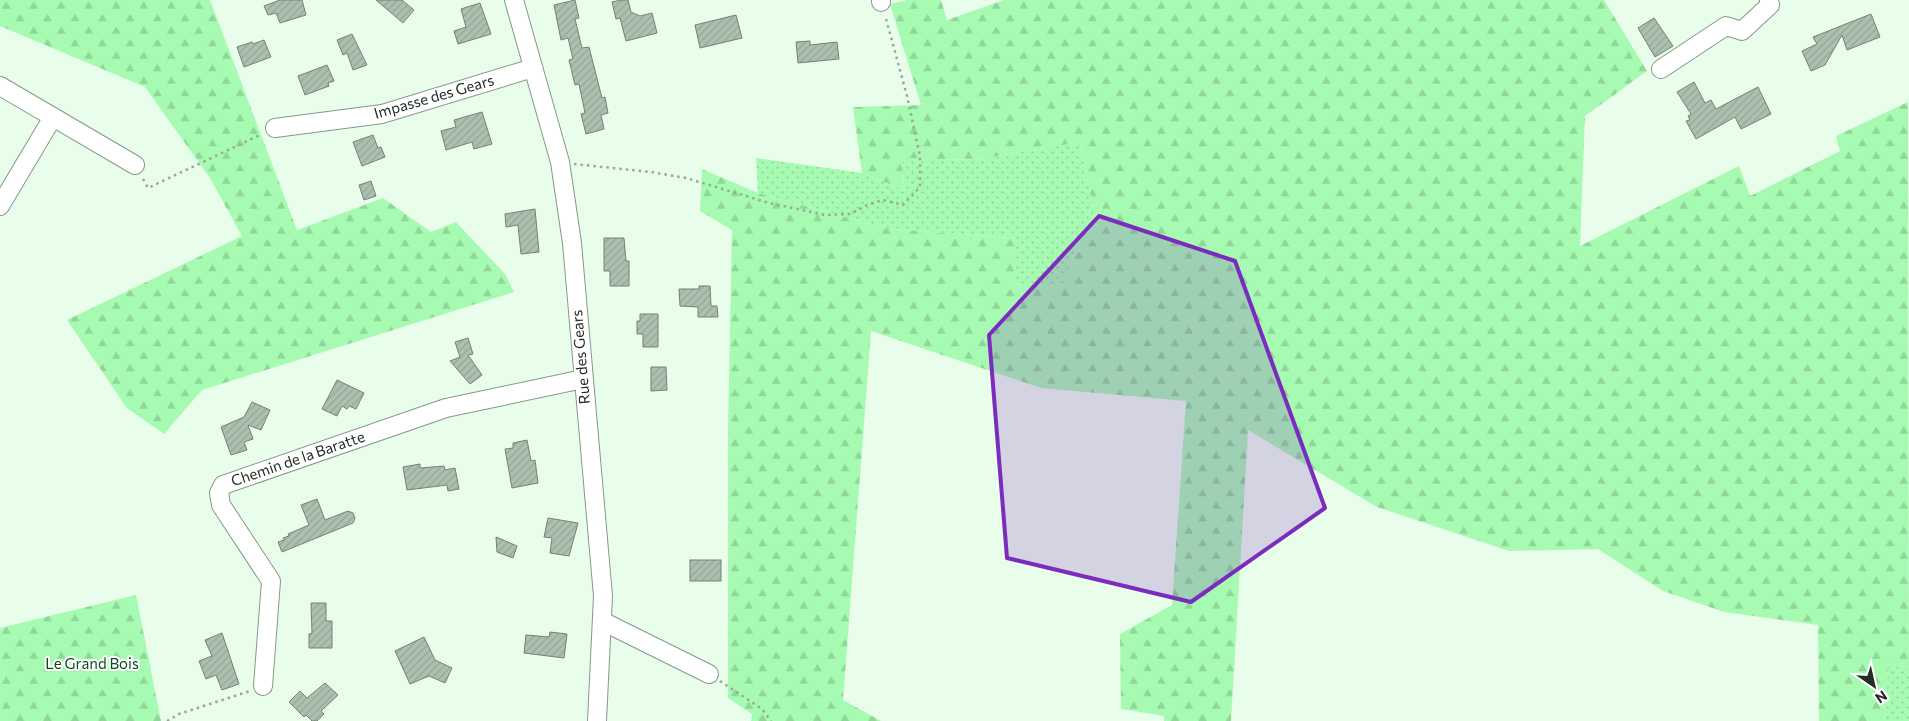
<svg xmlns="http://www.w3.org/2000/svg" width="1909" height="721" viewBox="0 0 1909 721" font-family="Commissioner,sans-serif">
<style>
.green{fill:url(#green-dots)}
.forest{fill:url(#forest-firs)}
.building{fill:url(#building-hatch);stroke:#718372}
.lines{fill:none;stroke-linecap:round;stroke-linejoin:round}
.minor-casing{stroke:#869988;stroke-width:20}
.path{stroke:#99a89a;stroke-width:2.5;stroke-dasharray:2.5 4;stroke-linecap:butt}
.minor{stroke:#fff;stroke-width:18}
.marked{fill:#7b2cbf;fill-opacity:0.2;stroke:#7b2cbf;stroke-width:4;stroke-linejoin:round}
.labels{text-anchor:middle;stroke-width:4;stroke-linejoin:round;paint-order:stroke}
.street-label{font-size:15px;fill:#252c25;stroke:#fff}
.park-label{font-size:15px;fill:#0c4a1c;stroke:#fff}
</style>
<defs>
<pattern id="green-dots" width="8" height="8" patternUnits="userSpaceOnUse" patternTransform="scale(1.25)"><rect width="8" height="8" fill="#a7fab2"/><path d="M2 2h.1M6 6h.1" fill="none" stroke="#90d699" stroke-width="1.8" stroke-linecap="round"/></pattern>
<pattern id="forest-firs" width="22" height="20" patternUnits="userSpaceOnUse" patternTransform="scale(1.25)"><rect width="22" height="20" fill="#a7fab2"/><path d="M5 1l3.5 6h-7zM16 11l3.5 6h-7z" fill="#90d699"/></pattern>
<pattern id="building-hatch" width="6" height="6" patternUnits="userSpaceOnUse" patternTransform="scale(1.25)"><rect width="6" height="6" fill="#adc0af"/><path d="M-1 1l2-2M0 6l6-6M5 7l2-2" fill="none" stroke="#95a596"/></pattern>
</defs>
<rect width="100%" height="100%" fill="#e9fdeb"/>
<g class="green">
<polygon points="1080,142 1097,228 1080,236 1065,283 1015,284 1015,238 888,229 758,193 756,158 862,173 904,190 902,158 974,160"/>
<polygon points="1888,664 1909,668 1909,721 1885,721"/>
</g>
<g class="forest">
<polygon points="0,0 210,0 297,230 383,198 431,232 456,222 505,274 514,292 202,390 164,434 127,408 67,320 242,236 210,178 145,87 0,26"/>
<polygon points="907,0 941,0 947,20 1004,0 1604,0 1647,71 1585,116 1580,246 1739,166 1750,196 1840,151 1836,136 1908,102 1909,668 1888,664 1885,721 1819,721 1818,625 1724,612 1663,591 1598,549 1509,551 1377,507 1248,430 1231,721 1164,721 1164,716 1121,709 1120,634 1172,605 1186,401 1041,388 871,331 843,700 881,721 751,721 752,714 728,698 728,431 732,230 700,211 702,169 758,193 888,229 1015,238 1015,284 1065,283 1080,236 1097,228 1080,142 974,160 902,158 904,190 862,173 853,107 921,105 890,4"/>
<polygon points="136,595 161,721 0,721 0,628"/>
</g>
<g class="building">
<polygon points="280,0 302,0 306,15 280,23 276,13 268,15 264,6"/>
<polygon points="376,0 402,0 414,10 403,23"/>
<polygon points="575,0 579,18 575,19 582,48 589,47 602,98 605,97 608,113 601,115 604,129 586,134 581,114 585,113 579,84 575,85 569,60 573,59 568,38 561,40 554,5"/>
<polygon points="621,0 628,0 631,12 640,16 652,13 657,33 626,41 620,18 616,19 612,2"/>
<polygon points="480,3 491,34 458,44 454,31 466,27 461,9"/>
<polygon points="1871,14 1880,37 1847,50 1842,35 1825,65 1811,71 1802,51 1817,44 1813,37"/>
<polygon points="736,15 742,38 700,48 695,25"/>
<polygon points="1654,18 1673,46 1655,57 1638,28"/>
<polygon points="352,34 367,65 353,70 347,53 343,55 337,40"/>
<polygon points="264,40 271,57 244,67 237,47 252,42 253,44"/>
<polygon points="810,41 810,45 837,42 839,59 798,63 796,42"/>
<polygon points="327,65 334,81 328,83 329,86 305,95 298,76"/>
<polygon points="1694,82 1705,103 1711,100 1716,109 1758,87 1771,114 1741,129 1735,117 1696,139 1686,121 1690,120 1688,116 1691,114 1677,92"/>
<polygon points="482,112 492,144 474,149 472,142 446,150 441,131 456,127 454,120"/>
<polygon points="373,135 378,148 381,147 385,157 362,166 353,142"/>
<polygon points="371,181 376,196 364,200 359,185"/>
<polygon points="535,209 539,252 521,254 518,225 506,227 505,214"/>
<polygon points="604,238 624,238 626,261 629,261 629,286 610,286 610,271 604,271"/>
<polygon points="699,286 710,286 711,306 717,306 718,317 698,317 698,307 680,306 679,289 699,289"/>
<polygon points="640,314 658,314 658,347 643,347 643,334 637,334 637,321 640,321"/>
<polygon points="468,338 473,354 468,355 482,375 470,384 450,361 460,357 455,342"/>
<polygon points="651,367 666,367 667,390 651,391"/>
<polygon points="337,380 364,393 356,409 349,406 347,409 342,406 337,416 322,409"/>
<polygon points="252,402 270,410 261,430 248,425 253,439 244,442 247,450 231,455 221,427 244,417"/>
<polygon points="527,440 531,461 535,460 538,483 512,488 505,449 513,448 513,443"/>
<polygon points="420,464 420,468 444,466 445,470 455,468 459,489 448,491 447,485 407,490 403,467"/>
<polygon points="317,499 325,520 348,511 353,513 355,518 353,523 282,552 278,542 284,540 283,538 289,536 288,534 309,525 301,505"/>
<polygon points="548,518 578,523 569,556 550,553 552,538 544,537"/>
<polygon points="496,537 517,546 513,558 497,552"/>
<rect x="690" y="560" width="31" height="21"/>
<polygon points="311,603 326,603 326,621 332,621 332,648 309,648 309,634 312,633"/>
<polygon points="550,632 567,634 564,658 524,653 526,635 549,637"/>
<polygon points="222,633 239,684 222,690 216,675 206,679 199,661 212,656 205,640"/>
<polygon points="424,637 435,660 452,668 445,683 429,676 410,684 395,651"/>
<polygon points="325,683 338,695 321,711 324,714 317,721 312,721 306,715 304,717 289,702 300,691 307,698"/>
</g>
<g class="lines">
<defs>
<g id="minor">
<polyline points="514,0 560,162 572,243 603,596 597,721"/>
<polyline points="881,0 881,2"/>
<polyline points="1661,69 1726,26 1742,31 1770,5 1769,0"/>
<polyline points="0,86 135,165"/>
<polyline points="275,128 382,114 533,68"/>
<polyline points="0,206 53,117"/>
<polyline points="602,621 709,674"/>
<polyline points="263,686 271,581 221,505 219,493 223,485 446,408 583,379"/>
</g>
</defs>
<use href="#minor" class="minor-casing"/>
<g class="path">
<polyline points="574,164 651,172 686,178 769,203 825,215 850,214 867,205 883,200 903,205 920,187 920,156 907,96 885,15"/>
<polyline points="143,179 148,188 262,134"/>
<polyline points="720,681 762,709 771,721"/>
<polyline points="167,721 179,714 250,691"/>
</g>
<use href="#minor" class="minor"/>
</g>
<path class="marked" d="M1099,216l136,45 90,247 -134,94 -184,-44 -18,-223z"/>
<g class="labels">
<g class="street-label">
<text transform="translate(434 97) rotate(-16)" y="5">Impasse des Gears</text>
<text transform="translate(581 357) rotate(-95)" y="5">Rue des Gears</text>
<text transform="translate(298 459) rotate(-19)" y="5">Chemin de la Baratte</text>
</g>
<g class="park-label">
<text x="92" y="669">Le Grand Bois</text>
</g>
</g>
<g transform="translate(1874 686) rotate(146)" stroke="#ffffff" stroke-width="4" paint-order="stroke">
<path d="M0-4L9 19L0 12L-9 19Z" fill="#252c25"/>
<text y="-8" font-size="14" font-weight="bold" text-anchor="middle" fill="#252c25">N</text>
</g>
</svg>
